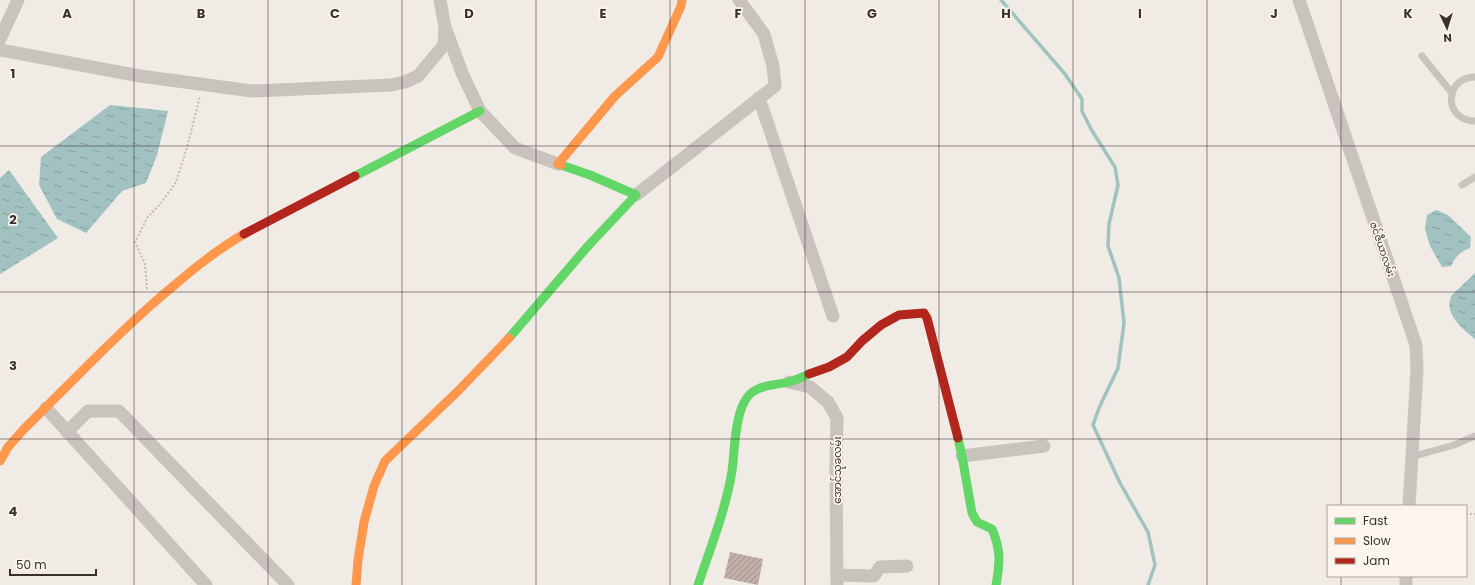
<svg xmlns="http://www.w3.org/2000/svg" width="1475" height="585" viewBox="0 0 1475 585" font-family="Poppins,'Noto Sans Myanmar',sans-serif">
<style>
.water{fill:url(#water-ripples)}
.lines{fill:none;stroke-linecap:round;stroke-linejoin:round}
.stream{stroke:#a1c2c1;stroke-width:3.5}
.building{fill:url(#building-hatch)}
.path{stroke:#c2bbb6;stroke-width:2;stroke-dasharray:2 2;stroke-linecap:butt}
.lane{stroke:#c9c3be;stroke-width:7}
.street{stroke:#c9c3be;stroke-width:13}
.fast{stroke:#63d668;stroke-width:9}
.slow{stroke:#ff974d;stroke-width:9}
.jam{stroke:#b3261e;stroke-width:9}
.grid{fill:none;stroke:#3b302b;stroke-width:1;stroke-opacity:0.55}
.labels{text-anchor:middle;stroke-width:3.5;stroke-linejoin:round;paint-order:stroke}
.street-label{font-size:10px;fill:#3b302b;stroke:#fbf5ee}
.grid-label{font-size:13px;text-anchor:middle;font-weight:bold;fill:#3b302b;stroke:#fbf5ee;stroke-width:3.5;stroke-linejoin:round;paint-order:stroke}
</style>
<defs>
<pattern id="water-ripples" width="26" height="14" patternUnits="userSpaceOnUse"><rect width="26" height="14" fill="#a1c2c1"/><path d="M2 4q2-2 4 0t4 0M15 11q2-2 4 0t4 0" fill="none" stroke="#849e9d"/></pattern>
<pattern id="building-hatch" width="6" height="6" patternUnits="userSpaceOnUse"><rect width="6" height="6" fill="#c3afa7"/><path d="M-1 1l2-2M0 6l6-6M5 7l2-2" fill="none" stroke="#a08f88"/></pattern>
</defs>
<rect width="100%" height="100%" fill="#f0ebe5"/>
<g class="water">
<polygon points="110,105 168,111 157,155 146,183 122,191 86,233 57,219 39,185 41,157"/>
<polygon points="9,170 58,238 0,274 0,178"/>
<path d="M1436,210l12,5 23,22 -1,11c-10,4 -14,8 -19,18l-9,1 -12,-21 -5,-17 2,-14z"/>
<path d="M1475,273v66c-12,-10 -33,-26 -23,-44z"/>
</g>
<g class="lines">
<polyline class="stream" points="1001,0 1065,74 1082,99 1082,111 1091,129 1115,167 1118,185 1109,224 1108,246 1119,278 1124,323 1118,368 1099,408 1093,425 1120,483 1148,532 1155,565 1148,585"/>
</g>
<polygon class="building" points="730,552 763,559 758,585 724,578"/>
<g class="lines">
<g class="path">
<polyline points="147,289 145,264 135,242 147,218 161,203 176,182 188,144 200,96"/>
<polyline points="1466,514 1475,514"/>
</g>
<g class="lane">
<polyline points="1422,56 1452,93"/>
<path d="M1475,77c-31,0 -32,44 0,44"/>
<polyline points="1462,185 1475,177"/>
<polyline points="1411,457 1454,445 1475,436"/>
</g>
<g class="street">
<polyline points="440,0 445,27 462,73 480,111 515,148 558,164"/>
<polyline points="1299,0 1416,345 1417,370 1409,506"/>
<polyline points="0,39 18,0"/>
<polyline points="0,50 140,76 252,91 391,85 405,82 418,76 444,45 445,27"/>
<polyline points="759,98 833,316"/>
<polyline points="636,195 775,86 773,66 764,34 739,0"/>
<polyline points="789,382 810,387 828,402 837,418 836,469 837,585"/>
<polyline points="46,408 206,585"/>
<polyline points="67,432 88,411 119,411 288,585"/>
<polyline points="962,456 1044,446"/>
<polyline points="837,575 874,576 880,567 907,566"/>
<polyline points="1406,585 1406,576"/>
</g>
<g class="fast">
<polyline points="355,176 480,111"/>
<polyline points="509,338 588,246 636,195 590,175 561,165"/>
<path d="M958,438l4,18 10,57 5,9 15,7c9,21 8,34 4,56"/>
<path d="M698,585c12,-36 28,-76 34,-114 3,-21 2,-68 22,-80 11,-7 23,-6 35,-9 7,-2 14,-5 20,-8"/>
</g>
<g class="slow">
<polyline points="561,165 558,164 615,96 658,57 681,6 682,0"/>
<path d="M0,461l8,-14 15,-17c51,-50 99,-102 154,-147 21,-18 43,-35 67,-49"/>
<polyline points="356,585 358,560 364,522 374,486 385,461 458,391 509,338"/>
</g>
<g class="jam">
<polyline points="244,234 355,176"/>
<polyline points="809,374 829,367 847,357 862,341 881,325 899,315 924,313 927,318 958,438"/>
</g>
</g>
<path class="grid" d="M134,0v585M268,0v585M402,0v585M536,0v585M670,0v585M805,0v585M939,0v585M1073,0v585M1207,0v585M1341,0v506M0,146h1475M0,292h1475M0,439h1475M1341,576v9"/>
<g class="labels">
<g class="street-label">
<text transform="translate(1383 249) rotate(71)" y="4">ဇင်ဇီယာလမ်း</text>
<text transform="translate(837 470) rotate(-90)" y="4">အောင်သုခလမ်း</text>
</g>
</g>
<g class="grid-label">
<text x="67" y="18">A</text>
<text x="201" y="18">B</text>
<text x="335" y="18">C</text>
<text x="469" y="18">D</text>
<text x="603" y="18">E</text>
<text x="738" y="18">F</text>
<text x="872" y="18">G</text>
<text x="1006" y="18">H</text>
<text x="1140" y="18">I</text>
<text x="1274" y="18">J</text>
<text x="1408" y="18">K</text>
<text x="13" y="78">1</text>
<text x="13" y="224">2</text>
<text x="13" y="370">3</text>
<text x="13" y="516">4</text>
</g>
<rect x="1327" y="505" width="140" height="72" fill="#fbf5ee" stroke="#aea6a0"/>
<rect x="1335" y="518" width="20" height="6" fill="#63d668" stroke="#aea6a0"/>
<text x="1363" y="525" font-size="12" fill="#3b302b">Fast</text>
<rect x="1335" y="538" width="20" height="6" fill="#ff974d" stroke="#aea6a0"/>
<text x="1363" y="545" font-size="12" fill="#3b302b">Slow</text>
<rect x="1335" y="558" width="20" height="6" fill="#b3261e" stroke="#aea6a0"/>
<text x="1363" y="565" font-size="12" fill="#3b302b">Jam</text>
<g transform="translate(1447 28) rotate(176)" stroke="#fbf5ee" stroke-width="3" paint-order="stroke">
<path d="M0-3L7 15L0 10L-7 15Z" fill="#3b302b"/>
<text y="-6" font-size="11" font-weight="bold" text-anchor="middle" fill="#3b302b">N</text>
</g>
<path d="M10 569v6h86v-6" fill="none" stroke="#3b302b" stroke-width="2"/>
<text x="16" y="569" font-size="12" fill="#3b302b" stroke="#fbf5ee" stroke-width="3" paint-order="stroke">50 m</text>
</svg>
